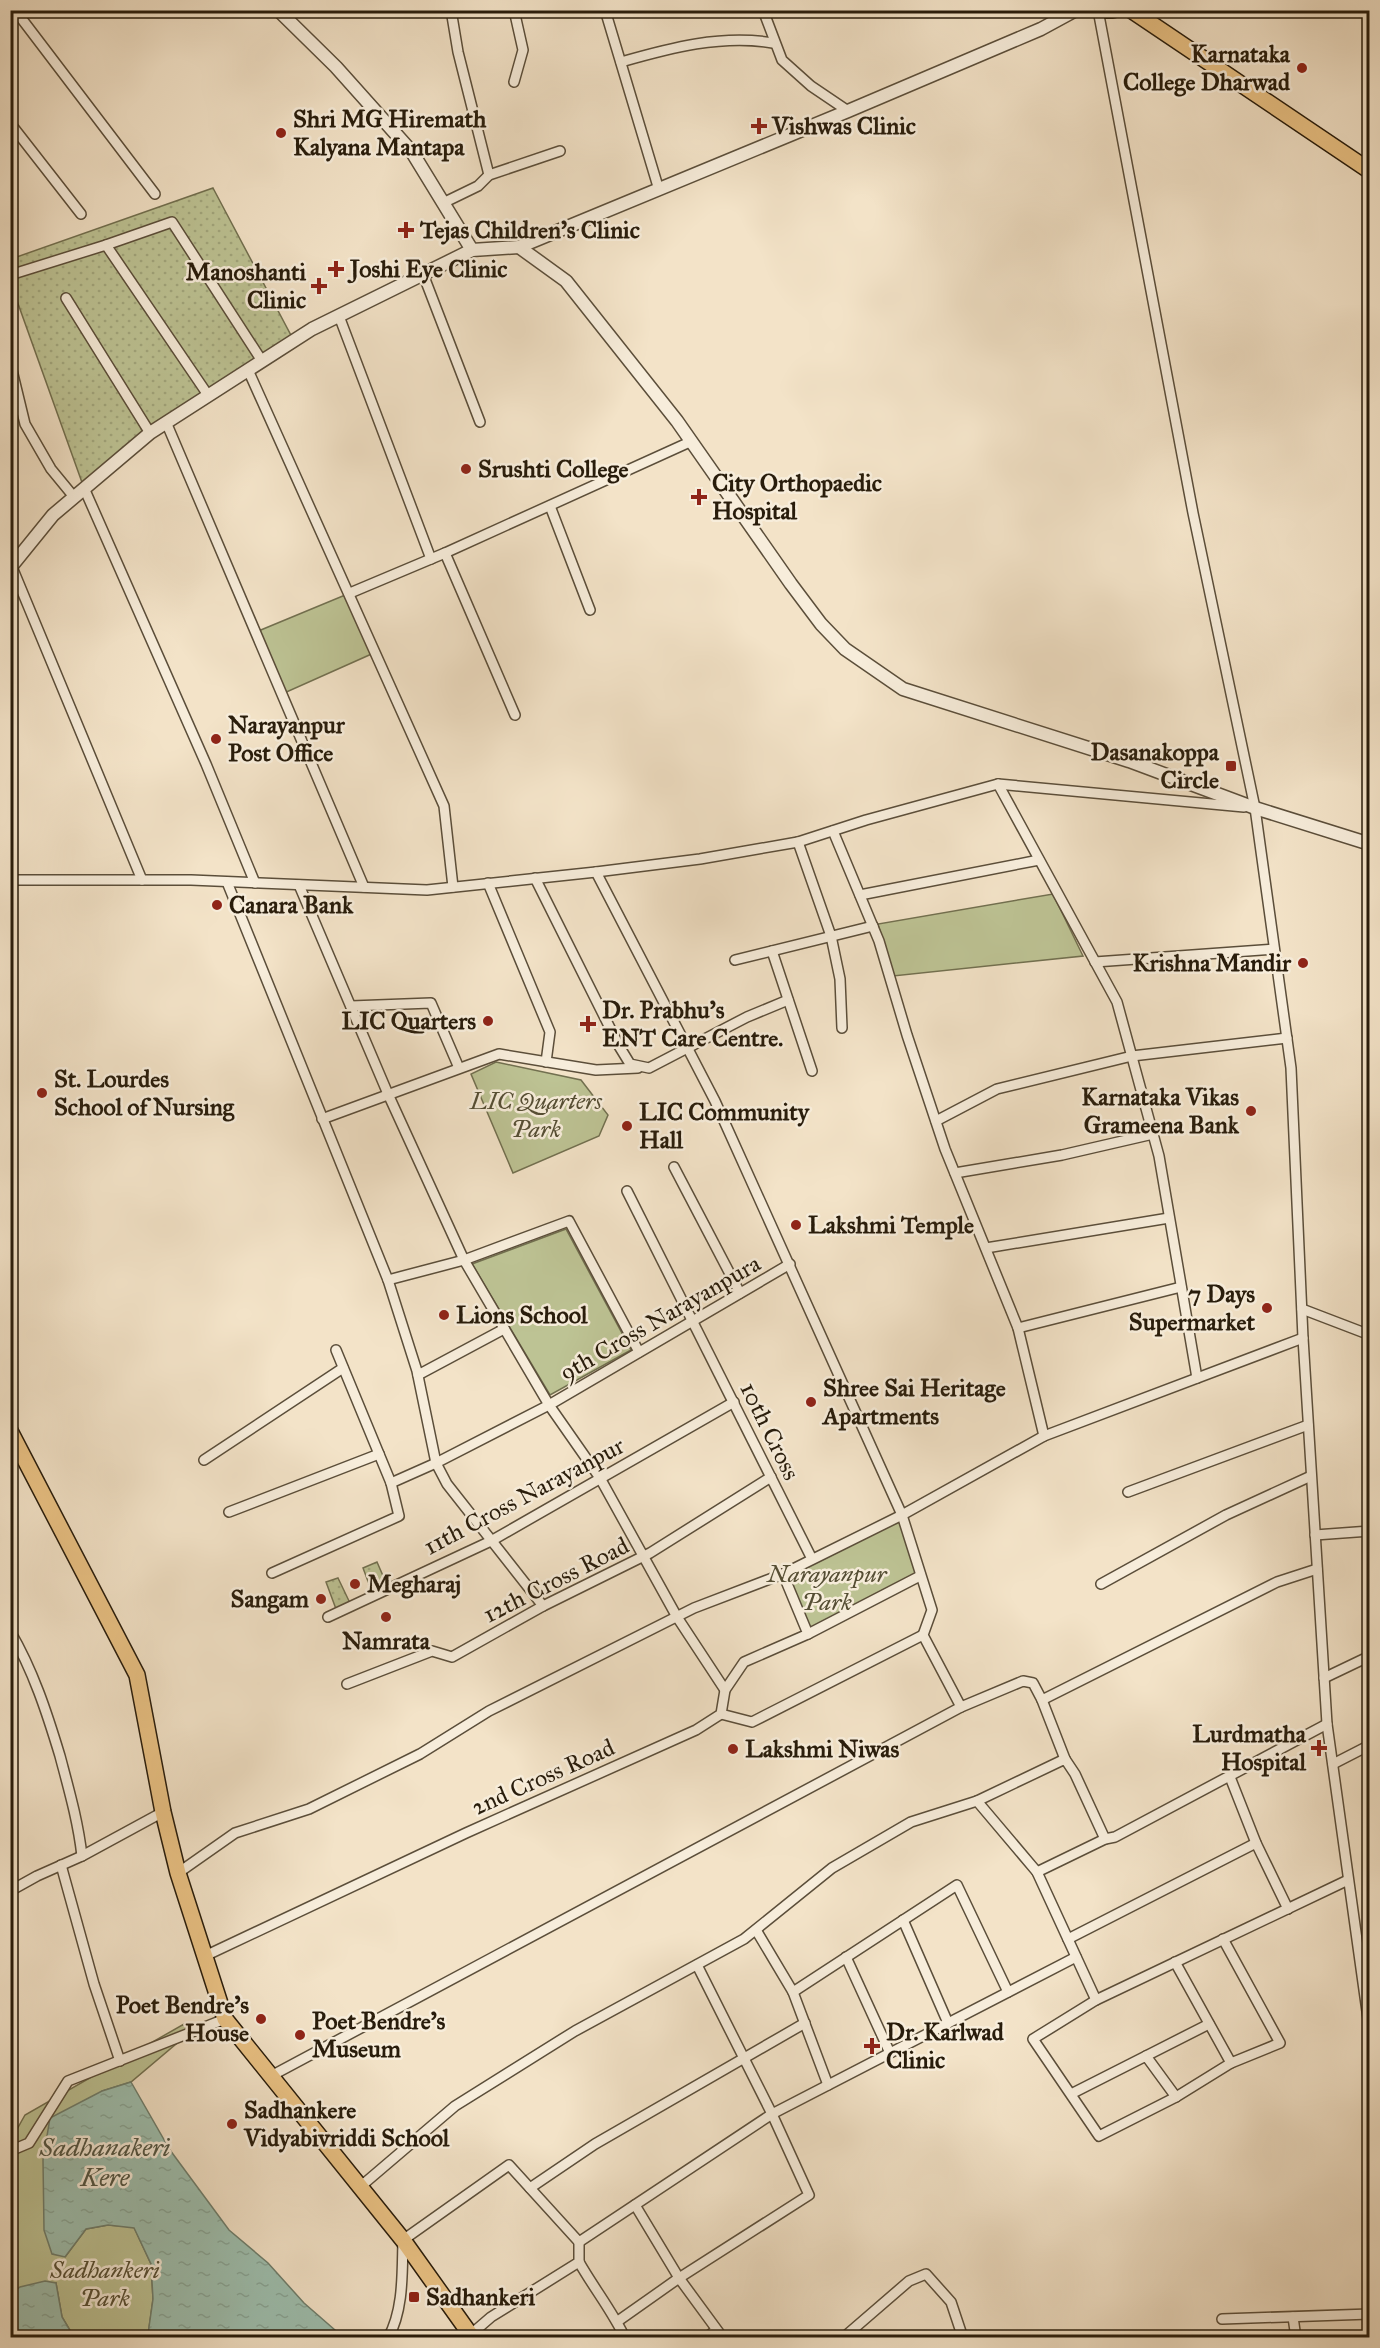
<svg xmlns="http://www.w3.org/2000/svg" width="1380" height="2348" viewBox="0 0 1380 2348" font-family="'IM FELL Great Primer',serif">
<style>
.grass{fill:url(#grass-dots);stroke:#727050;stroke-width:1.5}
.park{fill:#bdc394;stroke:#727050;stroke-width:1.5}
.water{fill:url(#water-ripples);stroke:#6e7e6d;stroke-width:1.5}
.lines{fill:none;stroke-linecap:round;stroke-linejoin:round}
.minor-casing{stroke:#5b4e3a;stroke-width:12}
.tertiary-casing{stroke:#5b4e3a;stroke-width:15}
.primary-casing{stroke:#281c0b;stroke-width:18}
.minor{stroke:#f7eddb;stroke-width:9}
.tertiary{stroke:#f7eddb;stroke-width:12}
.primary{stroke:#eac284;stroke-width:15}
.poi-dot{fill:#8f2418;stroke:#f7eddb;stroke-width:2}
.labels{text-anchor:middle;stroke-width:5;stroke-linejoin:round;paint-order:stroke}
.poi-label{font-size:24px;font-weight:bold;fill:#281c0b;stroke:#f7eddb;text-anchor:start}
.park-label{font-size:24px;font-style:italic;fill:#554e34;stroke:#f7eddb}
.street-label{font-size:24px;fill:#281c0b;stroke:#f7eddb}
.water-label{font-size:26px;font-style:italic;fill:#515544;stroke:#f7eddb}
</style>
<defs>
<pattern id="grass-dots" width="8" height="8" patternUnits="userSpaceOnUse" patternTransform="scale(1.5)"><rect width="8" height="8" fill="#bdc394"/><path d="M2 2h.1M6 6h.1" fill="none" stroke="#a2a77e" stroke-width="1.8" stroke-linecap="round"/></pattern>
<pattern id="water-ripples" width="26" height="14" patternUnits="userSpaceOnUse" patternTransform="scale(1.5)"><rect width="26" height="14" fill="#9dbfaf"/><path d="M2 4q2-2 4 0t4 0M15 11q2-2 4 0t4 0" fill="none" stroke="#87a495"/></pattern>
</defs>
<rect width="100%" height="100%" fill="#f3e3c8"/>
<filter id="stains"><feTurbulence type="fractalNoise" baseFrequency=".00333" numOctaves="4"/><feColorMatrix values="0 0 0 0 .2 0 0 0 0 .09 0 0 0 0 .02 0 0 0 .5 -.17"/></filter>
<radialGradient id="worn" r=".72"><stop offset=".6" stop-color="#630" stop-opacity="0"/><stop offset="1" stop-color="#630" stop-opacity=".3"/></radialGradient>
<g class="grass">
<polygon points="213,188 294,341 150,433 84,488 11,284 11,259"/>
<polygon points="377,1562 387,1585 372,1592 363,1568"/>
<polygon points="338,1578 350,1603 336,1609 326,1582"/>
</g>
<g class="park">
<polygon points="350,593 376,652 282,694 256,632"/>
<polygon points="1053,894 1083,956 893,976 878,924"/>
<polygon points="496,1062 581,1080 608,1115 599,1136 513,1173 471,1074"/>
<polygon points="566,1229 631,1350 550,1395 472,1264"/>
<polygon points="902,1515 920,1576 808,1634 783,1574"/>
<polygon points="184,2024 189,2033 131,2082 102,2091 65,2257 86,2229 108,2225 134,2227 151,2264 153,2299 148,2335 142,2338 74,2337 62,2317 56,2283 11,2294 11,2140 25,2115"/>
</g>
<g class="water">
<polygon points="131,2082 170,2150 229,2230 268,2263 304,2303 343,2337 142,2337 148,2334 153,2299 151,2264 134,2228 108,2225 86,2229 65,2257 52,2254 44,2230 43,2160 50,2118 102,2091"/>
<polygon points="45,2281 56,2283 62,2317 74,2337 11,2337 11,2294 20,2287"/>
</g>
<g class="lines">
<defs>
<g id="minor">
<polyline points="15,10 155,194"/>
<polyline points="451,10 458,52 489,175"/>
<polyline points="605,10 659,190"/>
<polyline points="763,10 782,60 811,86 848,111"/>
<polyline points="1098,10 1193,513 1255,808 1291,1068 1303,1338 1327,1724 1370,2033"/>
<path d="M621,62c49,-14 101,-28 152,-19"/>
<polyline points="514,82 523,50 514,10"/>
<polyline points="10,123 81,214"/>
<polyline points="443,203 478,186 489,175 560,151"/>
<polyline points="106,245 172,222 262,361"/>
<polyline points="423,274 480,422"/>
<polyline points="10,275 106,245 208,395"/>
<polyline points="66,298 150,433"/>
<polyline points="339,316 431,559"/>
<polyline points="10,362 25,424 51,469 74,497"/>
<polyline points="248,370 444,806 453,887"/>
<polyline points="166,422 364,887"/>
<polyline points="84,488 206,764 255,883"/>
<polyline points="550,506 590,610"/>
<polyline points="445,553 515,715"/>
<polyline points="12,567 142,880"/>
<polyline points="350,593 445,553 692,441"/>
<polyline points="998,784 1117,1002 1159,1156 1197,1378"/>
<polyline points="833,831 879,941 907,1035 945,1149 1018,1328 1044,1436"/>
<polyline points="798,842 831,936 840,979 842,1028"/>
<polyline points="535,878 619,1046 630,1064 649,1068 747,1017 788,1000"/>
<polyline points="10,880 191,880 427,890 596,872"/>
<polyline points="227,882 388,1280 417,1371 436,1463 391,1483 399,1516 272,1573"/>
<polyline points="488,883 550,1032 546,1062"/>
<polyline points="299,885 388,1094 464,1260 549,1405 436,1463 447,1484 543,1606"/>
<polyline points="860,895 1039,860"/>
<polyline points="772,951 812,1071"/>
<polyline points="735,960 873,926"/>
<polyline points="1095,962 1274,949"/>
<polyline points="351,1006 431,1003 459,1068"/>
<polyline points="322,1119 499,1054 596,1070 638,1068"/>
<polyline points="936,1121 997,1089 1132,1056 1287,1038"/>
<polyline points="674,1167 740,1293"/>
<polyline points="955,1173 1062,1155 1153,1134"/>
<polyline points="627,1191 812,1559"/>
<polyline points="986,1248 1169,1218"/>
<polyline points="388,1280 464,1260 569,1221 639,1352"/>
<polyline points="1302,1309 1370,1335"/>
<polyline points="1018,1328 1181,1287"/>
<polyline points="336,1350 391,1483"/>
<polyline points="418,1375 504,1329"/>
<polyline points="204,1460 343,1368"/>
<polyline points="1128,1492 1308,1425"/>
<polyline points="229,1512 379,1454"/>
<polyline points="1315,1535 1370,1531"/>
<polyline points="1101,1584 1226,1515 1311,1476"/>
<polyline points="328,1617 491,1541 734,1402"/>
<path d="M10,1631c23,39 37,82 50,125 9,34 18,65 22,100"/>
<polyline points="808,1634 920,1576"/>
<polyline points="1324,1678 1370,1656"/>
<polyline points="347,1684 432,1651 452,1657 543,1606 650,1553 771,1477"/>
<polyline points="725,1690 677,1617 600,1478 549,1405 790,1264"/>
<polyline points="1042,1700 1065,1759"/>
<polyline points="961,1707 923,1635 932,1610 902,1515 715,1101 596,872 700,859 798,842 866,820 998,784 1244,807"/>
<polyline points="721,1714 752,1722 923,1635"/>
<polyline points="1333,1764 1370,1745"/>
<polyline points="1230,1777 1256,1843 1288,1909"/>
<polyline points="977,1801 1037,1872 1096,2000"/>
<polyline points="61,1865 94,1984 120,2061"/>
<polyline points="1037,1872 1105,1839 1115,1837 1327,1724"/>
<polyline points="178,1873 235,1833 309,1809 420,1754 489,1711 694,1608 783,1574 902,1515 1044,1436 1303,1338"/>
<polyline points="10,1891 37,1876 82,1856 163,1812"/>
<polyline points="903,1920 948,2023"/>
<polyline points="756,1930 793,1992 957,1885 1008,1992"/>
<polyline points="1068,1939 1256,1843"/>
<polyline points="1223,1939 1280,2043 1231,2063"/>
<polyline points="205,1956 466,1833 696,1730 721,1714 725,1690 744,1662 808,1634 783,1574"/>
<polyline points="846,1957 890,2053"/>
<polyline points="1175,1962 1231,2063 1176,2097"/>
<polyline points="793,1992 828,2085"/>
<polyline points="1146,2056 1209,2024"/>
<polyline points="271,2076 961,1707 1023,1681 1033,1683 1042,1700 1277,1582 1317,1569"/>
<polyline points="1071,2094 1146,2056 1176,2097 1099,2136 1033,2039 1096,2000 1348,1880"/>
<polyline points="10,2151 29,2143 68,2081 225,2019"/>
<polyline points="360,2187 455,2106 575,2031 744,1939 832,1868 911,1822 977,1801 1065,1759 1075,1774 1105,1839"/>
<polyline points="530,2188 595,2144 805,2023"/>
<polyline points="635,2205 679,2278 723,2338"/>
<path d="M579,2262c14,25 34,50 46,76"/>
<polyline points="1293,2317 1296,2338"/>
<polyline points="1222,2319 1370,2314"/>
<polyline points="618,2321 679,2278 809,2195 772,2114 697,1965"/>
<polyline points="469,2336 491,2317 579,2262 579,2242"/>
<path d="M388,2338c16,-28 14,-67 15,-98l106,-75 70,77 193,-128 304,-157"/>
<polyline points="706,2338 716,2330"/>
<polyline points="843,2338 909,2281 926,2274 951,2302 963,2338"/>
</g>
<g id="tertiary">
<polyline points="278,10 336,67 412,152 472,250"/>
<polyline points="519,247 566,281 677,421 791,584 821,624 845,649 903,689 1129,761 1255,808 1370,844"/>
<polyline points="10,568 53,515 150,433 312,329 472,250 519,247 848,111 1041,29 1076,10"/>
</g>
<g id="primary">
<polyline points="1103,10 1113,10"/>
<polyline points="1131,10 1370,171"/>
<polyline points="10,1431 137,1675 163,1812 178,1873 225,2019 403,2240 470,2334 475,2338"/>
</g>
</defs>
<use href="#minor" class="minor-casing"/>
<use href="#tertiary" class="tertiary-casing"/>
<use href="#primary" class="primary-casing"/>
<use href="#minor" class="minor"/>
<use href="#tertiary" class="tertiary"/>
<use href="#primary" class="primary"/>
</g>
<g class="poi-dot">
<circle cx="1302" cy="68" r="6"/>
<path d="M756 117h6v6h6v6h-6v6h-6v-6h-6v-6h6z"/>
<circle cx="281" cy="133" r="6"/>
<path d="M403 221h6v6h6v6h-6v6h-6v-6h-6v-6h6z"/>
<path d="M333 260h6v6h6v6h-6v6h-6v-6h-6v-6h6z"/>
<path d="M316 277h6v6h6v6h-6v6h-6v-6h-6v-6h6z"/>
<circle cx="466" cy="469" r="6"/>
<path d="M696 488h6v6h6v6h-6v6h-6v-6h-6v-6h6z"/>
<circle cx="216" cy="739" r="6"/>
<rect x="1225" y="760" width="12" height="12" rx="3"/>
<circle cx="217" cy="905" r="6"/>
<circle cx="1303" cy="963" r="6"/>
<circle cx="488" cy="1021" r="6"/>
<path d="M585 1015h6v6h6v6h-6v6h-6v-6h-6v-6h6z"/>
<circle cx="42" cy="1093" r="6"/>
<circle cx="1251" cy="1111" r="6"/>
<circle cx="627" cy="1126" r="6"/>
<circle cx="796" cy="1225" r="6"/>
<circle cx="1267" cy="1308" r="6"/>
<circle cx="444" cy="1315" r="6"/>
<circle cx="811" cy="1402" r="6"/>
<circle cx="355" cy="1584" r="6"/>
<circle cx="321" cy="1599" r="6"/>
<circle cx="386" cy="1617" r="6"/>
<path d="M1316 1739h6v6h6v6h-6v6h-6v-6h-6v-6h6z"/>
<circle cx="733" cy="1749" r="6"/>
<circle cx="261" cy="2019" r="6"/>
<circle cx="300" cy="2035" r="6"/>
<path d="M869 2037h6v6h6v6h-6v6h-6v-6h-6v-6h6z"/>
<circle cx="232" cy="2124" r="6"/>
<rect x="408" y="2291" width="12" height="12" rx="3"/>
</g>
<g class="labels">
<g class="poi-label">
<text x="1290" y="62" text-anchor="end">Karnataka<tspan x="1290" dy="28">College Dharwad</tspan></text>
<text x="293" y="127">Shri MG Hiremath<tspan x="293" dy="28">Kalyana Mantapa</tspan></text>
<text x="772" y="134">Vishwas Clinic</text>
<text x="420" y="238">Tejas Children's Clinic</text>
<text x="350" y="277">Joshi Eye Clinic</text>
<text x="306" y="280" text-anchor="end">Manoshanti<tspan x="306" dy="28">Clinic</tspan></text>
<text x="478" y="477">Srushti College</text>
<text x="712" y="491">City Orthopaedic<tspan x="712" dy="28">Hospital</tspan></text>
<text x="228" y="733">Narayanpur<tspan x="228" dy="28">Post Office</tspan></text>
<text x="1219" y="760" text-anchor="end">Dasanakoppa<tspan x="1219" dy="28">Circle</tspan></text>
<text x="229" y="913">Canara Bank</text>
<text x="1291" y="971" text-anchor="end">Krishna Mandir</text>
<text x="602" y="1018">Dr. Prabhu's<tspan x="602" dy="28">ENT Care Centre.</tspan></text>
<text x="476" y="1029" text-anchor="end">LIC Quarters</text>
<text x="54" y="1087">St. Lourdes<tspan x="54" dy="28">School of Nursing</tspan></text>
<text x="1239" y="1105" text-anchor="end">Karnataka Vikas<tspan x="1239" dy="28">Grameena Bank</tspan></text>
<text x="639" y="1120">LIC Community<tspan x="639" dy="28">Hall</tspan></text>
<text x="808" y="1233">Lakshmi Temple</text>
<text x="1255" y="1302" text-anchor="end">7 Days<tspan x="1255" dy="28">Supermarket</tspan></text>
<text x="456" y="1323">Lions School</text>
<text x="823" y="1396">Shree Sai Heritage<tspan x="823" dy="28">Apartments</tspan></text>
<text x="367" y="1592">Megharaj</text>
<text x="309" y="1607" text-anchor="end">Sangam</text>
<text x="386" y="1649" text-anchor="middle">Namrata</text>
<text x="1306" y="1742" text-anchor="end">Lurdmatha<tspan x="1306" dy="28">Hospital</tspan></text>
<text x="745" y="1757">Lakshmi Niwas</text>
<text x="249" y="2013" text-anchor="end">Poet Bendre's<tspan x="249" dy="28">House</tspan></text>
<text x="312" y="2029">Poet Bendre's<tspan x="312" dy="28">Museum</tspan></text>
<text x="886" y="2040">Dr. Karlwad<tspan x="886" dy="28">Clinic</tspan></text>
<text x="244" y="2118">Sadhankere<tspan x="244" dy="28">Vidyabivriddi School</tspan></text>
<text x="426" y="2305">Sadhankeri</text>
</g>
<g class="park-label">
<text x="536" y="1109">LIC Quarters<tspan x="536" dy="28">Park</tspan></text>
<text x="827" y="1582">Narayanpur<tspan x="827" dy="28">Park</tspan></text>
<text x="105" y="2278">Sadhankeri<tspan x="105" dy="28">Park</tspan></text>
</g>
<g class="street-label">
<text transform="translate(660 1318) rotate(-30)" y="8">9th Cross Narayanpura</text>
<text transform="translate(770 1431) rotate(64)" y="8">10th Cross</text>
<text transform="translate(524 1496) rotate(-28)" y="8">11th Cross Narayanpur</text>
<text transform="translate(556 1580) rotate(-27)" y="8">12th Cross Road</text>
<text transform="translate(543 1777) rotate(-24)" y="8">2nd Cross Road</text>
</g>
<g class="water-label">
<text x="105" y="2156">Sadhanakeri<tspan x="105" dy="30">Kere</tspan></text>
</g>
</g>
<rect width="1380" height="2348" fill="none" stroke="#f3e3c8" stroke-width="36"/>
<rect x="12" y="12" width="1356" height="2324" fill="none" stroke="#281c0b" stroke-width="3"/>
<rect x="18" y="18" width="1344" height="2312" fill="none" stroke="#281c0b" stroke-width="1.5"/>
<rect width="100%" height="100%" filter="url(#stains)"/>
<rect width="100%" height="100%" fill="url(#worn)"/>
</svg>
